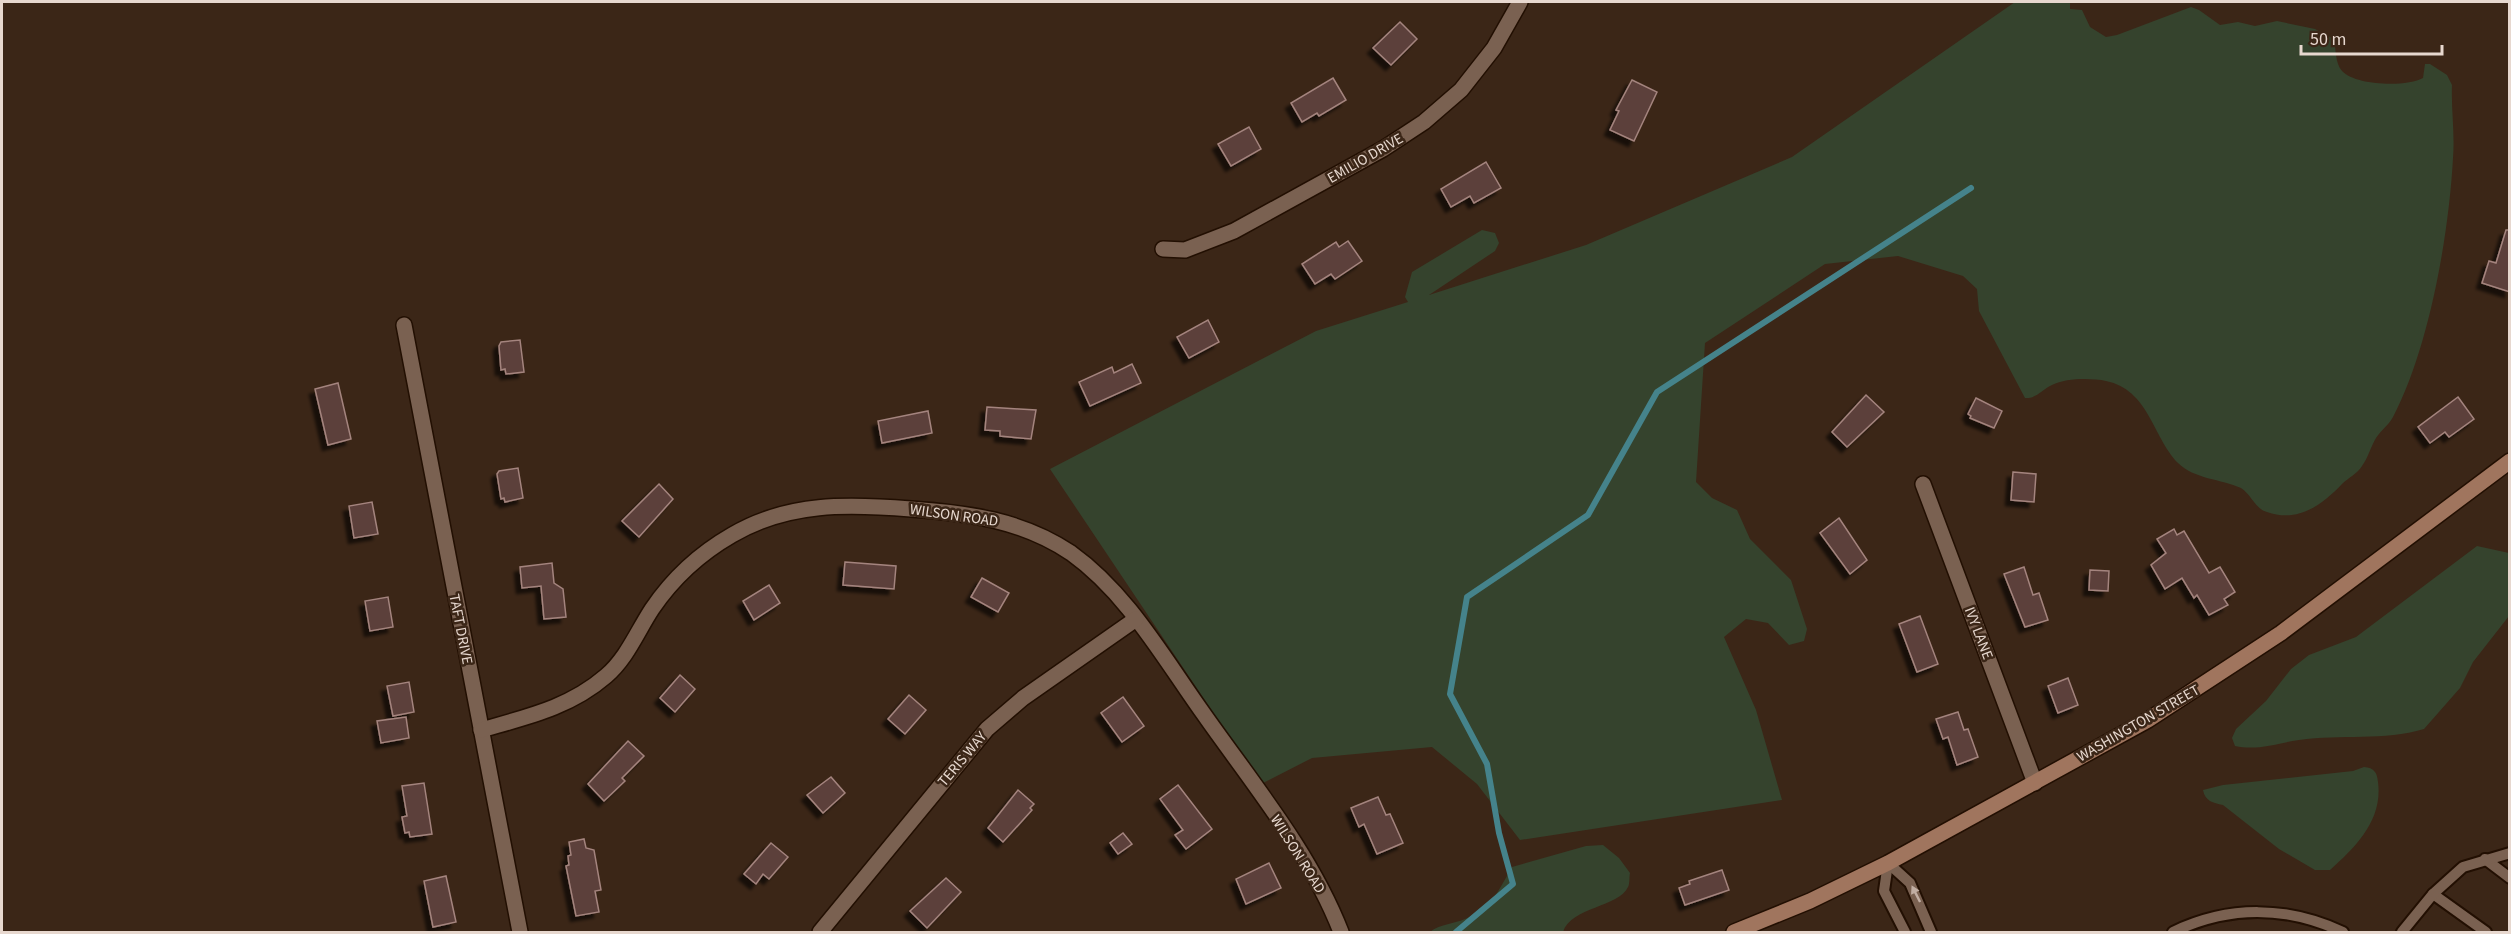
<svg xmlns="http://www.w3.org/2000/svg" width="2511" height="934" viewBox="0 0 2511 934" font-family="'Source Sans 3',sans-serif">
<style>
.green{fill:#35432d}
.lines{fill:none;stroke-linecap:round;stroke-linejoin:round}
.stream{stroke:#45838b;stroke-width:6}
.building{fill:#5b3f3a;stroke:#a4847e;stroke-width:1.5;filter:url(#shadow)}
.lane-casing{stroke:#220f02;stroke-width:14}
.street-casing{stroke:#220f02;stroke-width:18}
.secondary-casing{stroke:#220f02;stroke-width:18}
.lane{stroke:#7a6151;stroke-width:10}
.street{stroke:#7a6151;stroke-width:15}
.secondary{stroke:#a0755e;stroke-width:15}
.oneway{fill:#c1aea3}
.labels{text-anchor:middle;stroke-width:5;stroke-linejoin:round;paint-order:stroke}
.street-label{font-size:15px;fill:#e7d8cf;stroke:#3b2617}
</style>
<defs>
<filter id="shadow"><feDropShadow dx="-5.5" dy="5.5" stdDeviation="1.5" flood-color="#0009"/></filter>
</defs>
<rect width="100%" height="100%" fill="#3b2617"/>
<g class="green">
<path d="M2015,2h55v7l12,1 8,17 16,10 11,-2 74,-28 8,3 21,15 18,-3 17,4 22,-5 38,8 19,10c2,10 1,24 8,32 14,15 65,16 81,7l2,-14h5l17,11 5,10c-1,24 3,49 1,73 -4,76 -24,191 -60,259 -4,8 -12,13 -17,21 -5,8 -8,20 -14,28 -4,7 -14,12 -20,18 -20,21 -44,39 -75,28 -12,-3 -16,-18 -26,-24 -20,-9 -47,-9 -63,-25 -26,-27 -29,-73 -72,-82 -15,-3 -40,-3 -54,4 -9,4 -16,14 -27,13l-46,-87 -2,-22 -14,-13 -65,-20 -73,8 -120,79 -9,139 16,16 25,12 13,29 41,41 16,49 -3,12 -15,4 -21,-22 -22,-4 -22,18 32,73 26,90 -262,40 -43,-56 -45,-37 -120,11 -51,26 -211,-315 266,-138 92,-29 -3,-5 7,-25 70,-42 13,3 4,10 -4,8 -66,44 157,-50 206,-88z"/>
<path d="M2477,546l32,7v63l-36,46 -13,26 -36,41c-40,12 -83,5 -125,11 -22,3 -41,11 -64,6l-3,-8 4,-9 30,-28 25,-32 18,-14 47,-18z"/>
<path d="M2364,767c10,1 13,5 14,15 5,38 -22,65 -48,88h-15l-36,-21 -56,-44c-10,-2 -18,-4 -20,-15l20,-5 130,-14z"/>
<path d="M1603,845l16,13 11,15c-1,4 0,11 -2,14 -9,20 -57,20 -65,45h-133c10,-8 23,-8 35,-13 28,-12 33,-28 47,-52l74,-21z"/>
</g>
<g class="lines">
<polyline class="stream" points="1456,932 1513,884 1499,833 1487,764 1450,694 1467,597 1588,515 1657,392 1971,188"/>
</g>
<g class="building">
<polygon points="1400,22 1417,39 1391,65 1373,48"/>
<polygon points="1333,78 1346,100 1319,116 1317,113 1302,122 1291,103"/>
<polygon points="1632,80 1657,92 1634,141 1610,130 1619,111 1616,110"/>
<polygon points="1249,127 1261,149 1231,166 1218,144"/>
<polygon points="1486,162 1501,188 1474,203 1470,196 1451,207 1441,189"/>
<polygon points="2506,230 2510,230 2510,292 2482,283 2489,261 2496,263"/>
<polygon points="1348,241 1362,261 1335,279 1331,274 1315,284 1302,264 1336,242 1339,247"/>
<polygon points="1208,320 1219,342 1189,358 1177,337"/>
<polygon points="520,340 524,372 506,374 505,369 501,370 499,346 501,342"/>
<polygon points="1132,364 1141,383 1090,406 1079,382 1112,367 1114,373"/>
<polygon points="338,383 351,439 328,445 315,389"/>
<polygon points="1866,395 1884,412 1847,447 1832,432"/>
<polygon points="2458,397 2474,419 2449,437 2445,432 2430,443 2418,427"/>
<polygon points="1976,398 2002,411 1994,428 1970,418 1971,416 1968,414"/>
<polygon points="987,407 1036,410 1031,439 1000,436 1000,431 985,430"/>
<polygon points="928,411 932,433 882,443 878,421"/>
<polygon points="518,468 523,498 505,502 504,498 501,499 497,474 499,471"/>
<polygon points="2013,472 2036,474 2034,502 2011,500"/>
<polygon points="659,484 673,499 639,537 622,521"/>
<polygon points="372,502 378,534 354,538 349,506"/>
<polygon points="1839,518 1867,560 1850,574 1820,533"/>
<polygon points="2174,529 2177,535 2184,531 2209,573 2220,567 2235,592 2224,599 2228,605 2209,615 2197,595 2194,598 2182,578 2165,589 2151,565 2166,553 2157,539"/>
<polygon points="845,562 896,566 894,589 843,585"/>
<polygon points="552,563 554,583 563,589 566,617 544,619 541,586 522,588 520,567"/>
<polygon points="2024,567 2033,595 2039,593 2048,620 2025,627 2004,574"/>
<polygon points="2090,570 2109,571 2108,591 2089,590"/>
<polygon points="982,578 1009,593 998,612 971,597"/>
<polygon points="769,585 780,603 754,620 743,601"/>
<polygon points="388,597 393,627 370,631 365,601"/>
<polygon points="1920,616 1938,664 1917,672 1899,624"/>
<polygon points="680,675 695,689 675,712 660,698"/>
<polygon points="2068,678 2078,705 2058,713 2048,686"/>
<polygon points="409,682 414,712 393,716 387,686"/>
<polygon points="909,695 926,710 905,734 888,719"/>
<polygon points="1123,697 1144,726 1122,742 1101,713"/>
<polygon points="1958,712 1964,730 1968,729 1978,757 1957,765 1948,737 1943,739 1936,719"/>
<polygon points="406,717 409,738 381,743 377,721"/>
<polygon points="628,741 644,756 622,778 625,781 604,801 588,784"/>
<polygon points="831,777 845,793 823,813 807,795"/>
<polygon points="424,783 432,834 410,837 409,832 405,833 402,817 407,816 402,786"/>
<polygon points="1178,785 1212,829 1186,849 1175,835 1183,830 1160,799"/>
<polygon points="1018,790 1034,804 1030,808 1032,810 1003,842 988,828"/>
<polygon points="1378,797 1386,815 1390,814 1403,843 1377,854 1364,824 1359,827 1351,808"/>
<polygon points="1123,833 1132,844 1118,854 1110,843"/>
<polygon points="584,839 586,848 594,850 601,890 595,891 599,912 576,916 566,866 569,865 568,856 571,855 569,842"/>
<polygon points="771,843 788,857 769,879 763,874 756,884 744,874"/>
<polygon points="1269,863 1281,888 1246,904 1236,879"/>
<polygon points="1722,870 1729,890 1685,905 1679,888 1690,884 1689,881"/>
<polygon points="446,876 456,922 433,927 424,881"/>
<polygon points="946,878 961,892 927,928 910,911"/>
</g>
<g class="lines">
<defs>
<g id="lane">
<polyline points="2485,859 2510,878"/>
<polyline points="1888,863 1910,883 1931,932"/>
<polyline points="1888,863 1884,891 1905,932"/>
<polyline points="2433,894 2486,932"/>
<path d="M2173,932c56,-27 114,-26 170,0"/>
<polyline points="2402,932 2433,894 2463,867 2510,853"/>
</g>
<g id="street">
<polyline points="1163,249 1185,250 1234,231 1383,149 1424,122 1461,90 1494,48 1520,2"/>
<polyline points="404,325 520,932"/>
<polyline points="1923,484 2035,783"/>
<path d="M481,730c45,-13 88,-22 125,-54 21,-18 31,-44 46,-67 21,-31 47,-55 80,-74 56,-33 116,-31 179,-26 57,4 111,11 160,44 56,40 92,104 132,160 49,70 107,139 138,219"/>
<polyline points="820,932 987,729 1023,698 1136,619"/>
</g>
<polyline id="secondary" points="1734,932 1810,901 1888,863 2148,720 2281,633 2510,461"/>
</defs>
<use href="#lane" class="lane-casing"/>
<use href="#street" class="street-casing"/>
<use href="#secondary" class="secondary-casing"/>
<use href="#lane" class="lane"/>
<use href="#street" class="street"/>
<use href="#secondary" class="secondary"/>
</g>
<defs><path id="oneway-solid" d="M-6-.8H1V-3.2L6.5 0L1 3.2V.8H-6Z" transform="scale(1.5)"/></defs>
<use class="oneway" href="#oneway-solid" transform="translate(1916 894) rotate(-117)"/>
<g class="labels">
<g class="street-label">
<text transform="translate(1365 158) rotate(-30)" y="5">EMILIO DRIVE</text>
<text transform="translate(954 515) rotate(8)" y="5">WILSON ROAD</text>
<text transform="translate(461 629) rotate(79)" y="5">TAFT DRIVE</text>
<text transform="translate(1979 633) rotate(69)" y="5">IVY LANE</text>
<text transform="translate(2138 723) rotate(-30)" y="5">WASHINGTON STREET</text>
<text transform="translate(962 759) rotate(-50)" y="5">TERIS WAY</text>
<text transform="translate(1298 854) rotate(58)" y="5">WILSON ROAD</text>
</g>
</g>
<rect width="2511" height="934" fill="none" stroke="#e7d8cf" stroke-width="6"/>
<path d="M2301 45v9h141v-9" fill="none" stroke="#e7d8cf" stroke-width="3"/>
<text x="2310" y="45" font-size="18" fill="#e7d8cf" stroke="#3b2617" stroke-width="4.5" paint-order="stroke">50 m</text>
</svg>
